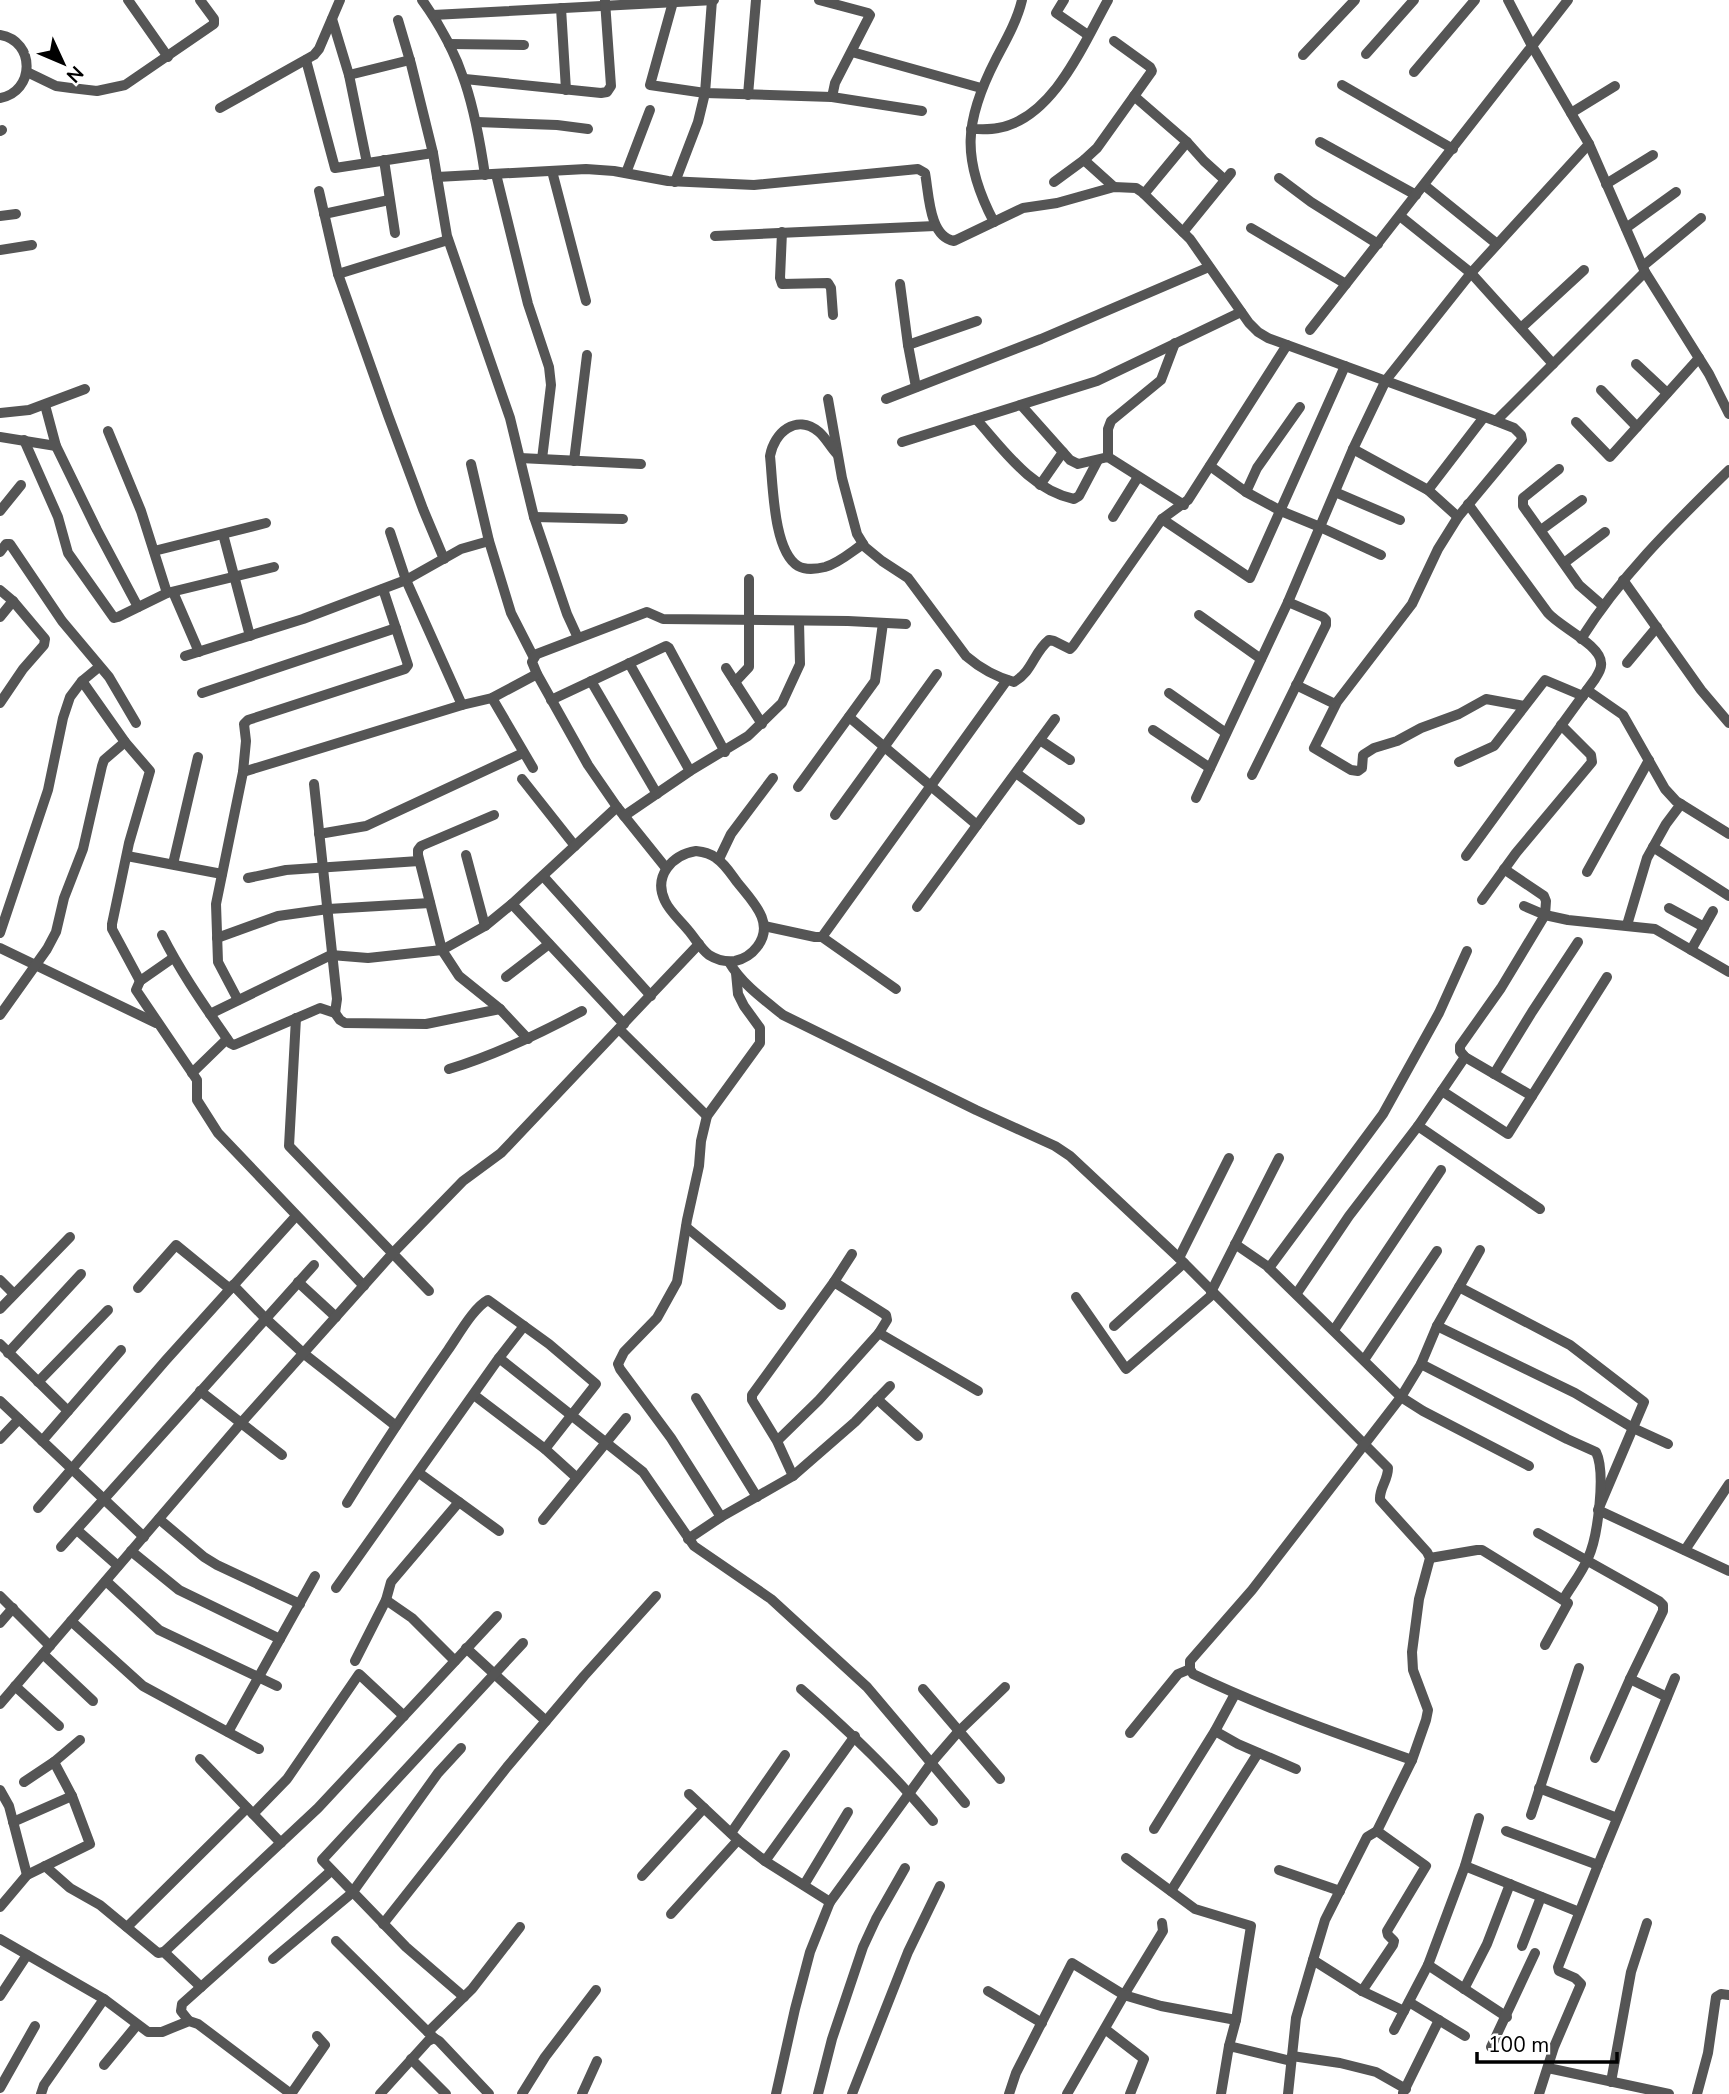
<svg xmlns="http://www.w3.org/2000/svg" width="1729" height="2094" viewBox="0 0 1729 2094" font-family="'Nunito Sans',sans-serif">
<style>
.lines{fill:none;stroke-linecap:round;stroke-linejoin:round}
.minor{stroke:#555;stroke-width:10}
</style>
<rect width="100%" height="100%" fill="#fff"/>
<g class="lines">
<g class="minor">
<polyline points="128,0 168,57"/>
<path d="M422,0c41,56 53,107 63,175"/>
<polyline points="712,0 705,93 832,97 922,111"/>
<polyline points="819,0 868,13 870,15 835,83 832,97"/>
<polyline points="1064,0 1056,13 1088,35"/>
<polyline points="1508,0 1532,46 1589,144 1645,272 1709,374 1729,414"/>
<polyline points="673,2 650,85 705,93 698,122 675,182"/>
<polyline points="561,8 566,90"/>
<polyline points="433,15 714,0"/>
<polyline points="332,19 349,75 367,163"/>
<polyline points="398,20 411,64 433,153 447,236 510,418 534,517 567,614 578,638"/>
<path d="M0,35c36,6 35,57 0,63"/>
<polyline points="449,44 524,45"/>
<polyline points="852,52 981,88"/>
<polyline points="1366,54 1414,0"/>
<polyline points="1303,55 1355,0"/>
<polyline points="306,60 335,168 433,153"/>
<polyline points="27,72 56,86 71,88 97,91 125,85 214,24 214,19 200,0"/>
<polyline points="1414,72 1475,0"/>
<polyline points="349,75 410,60"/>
<polyline points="465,79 601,93 607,92 611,86 605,1"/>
<polyline points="1342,85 1453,149"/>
<polyline points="748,95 756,0"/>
<polyline points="1134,96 1187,142 1204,161 1225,180"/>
<polyline points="220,108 314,55 319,49 340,0"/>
<polyline points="1571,113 1615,86"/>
<polyline points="477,122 557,125 588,129"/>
<path d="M971,129c9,0 18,1 27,-1 55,-9 86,-85 110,-128"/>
<polyline points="0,131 2,130"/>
<polyline points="1320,142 1416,195"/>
<polyline points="384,160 395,233"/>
<polyline points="1084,160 1114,187"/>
<polyline points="552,171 586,301"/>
<polyline points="626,173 650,110"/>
<polyline points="496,174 528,304 549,367 551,385 542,459"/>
<path d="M437,177l149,-8 28,2 54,10 86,4 164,-16 7,4c4,21 4,64 29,68l69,-33 34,-5 57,-16 22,1 6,4 48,47 59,84 9,9 10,6 228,83 18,7 7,7 1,5 -64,77 -20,32 -26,55 -75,98 -23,46 37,22 7,1 4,-3 1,-13 11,-7 23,-7 24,-13 38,-14 27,-15 38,7"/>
<polyline points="1279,178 1311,202 1378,244"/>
<polyline points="1054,182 1084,160 1097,148 1152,71 1150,67 1114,41"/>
<polyline points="1606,184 1653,155"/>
<polyline points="1424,185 1497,244"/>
<polyline points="319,191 338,274 388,415 423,509 444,559"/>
<polyline points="1144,194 1187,142"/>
<polyline points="324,214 389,200"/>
<polyline points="0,216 16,214"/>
<polyline points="1400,216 1471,273 1553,364"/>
<path d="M994,222c-33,-63 -30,-101 2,-163 10,-19 21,-38 26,-59"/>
<polyline points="1251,228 1346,284"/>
<polyline points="1626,228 1676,192"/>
<polyline points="782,232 780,278 782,284 828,283 831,288 833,315"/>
<polyline points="1183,232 1231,173"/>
<polyline points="715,236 935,226"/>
<polyline points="0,250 32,245"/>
<polyline points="1643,266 1701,218"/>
<polyline points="338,274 448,240"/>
<polyline points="900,284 908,345 916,387"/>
<polyline points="1521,328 1584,270"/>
<polyline points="1310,330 1568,0"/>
<polyline points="908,345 977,321"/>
<polyline points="1636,364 1667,393"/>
<polyline points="1601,390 1637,427"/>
<path d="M828,399l14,79 15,56 8,13 17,14 26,17 58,78c14,12 30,21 48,26 19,-11 19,-29 35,-42l5,1 16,8 3,-3 89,-127 26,-19 99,-155"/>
<polyline points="886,399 1041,339 1209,267"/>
<polyline points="45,405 56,446 97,530 138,607"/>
<polyline points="1021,405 1070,460 1078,464 1108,457 1184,505"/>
<polyline points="0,413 29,410 85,389"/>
<path d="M976,419c28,31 55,71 98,80l5,-3 19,-36"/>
<polyline points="1496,421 1645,272"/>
<polyline points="1576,422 1610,457 1699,358"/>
<polyline points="108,431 141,511 167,593"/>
<polyline points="0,437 56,446"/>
<polyline points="24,440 58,517 68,553 114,618 118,617 167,593 274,567"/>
<polyline points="902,442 1097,381 1241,312"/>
<polyline points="1353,449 1428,490 1458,517"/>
<path d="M837,454c-6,-6 -11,-16 -18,-22 -23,-19 -45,1 -49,24 3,27 3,95 28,110 7,4 19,3 27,1 14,-4 26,-15 38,-23"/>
<polyline points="1108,457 1108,429 1111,421 1161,380 1175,343"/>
<polyline points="520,458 641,464"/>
<polyline points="574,461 587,355"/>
<polyline points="471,464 489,541 511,613 534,658 532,662 537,674 588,765 617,807 666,868"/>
<polyline points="1210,466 1246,492 1281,511 1320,527 1381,555"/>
<polyline points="1559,469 1523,498 1523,506 1579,585 1602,605"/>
<polyline points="1040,485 1063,452"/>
<polyline points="1428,490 1484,417"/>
<polyline points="1246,492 1257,468 1300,407"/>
<polyline points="1335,492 1400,520"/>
<polyline points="0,511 21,485"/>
<polyline points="534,517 623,519"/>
<polyline points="1113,517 1138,477"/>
<polyline points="1162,519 1250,578 1345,366"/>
<polyline points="1541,530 1582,500"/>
<polyline points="390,532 406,580 462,705"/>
<polyline points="223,534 250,636"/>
<polyline points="154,551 266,523"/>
<polyline points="0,552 6,544 10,544 62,621 109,677 136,723"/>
<polyline points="1564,563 1605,532"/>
<polyline points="1623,580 1701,690 1729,723"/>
<polyline points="0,590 13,601 45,639 44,645 23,669 0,703"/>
<polyline points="173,592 199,652"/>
<polyline points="1199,615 1261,659"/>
<polyline points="0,617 13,601"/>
<path d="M1581,639c41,-65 93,-115 148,-169"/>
<polyline points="185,656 303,619 406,580 461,549 489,541"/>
<polyline points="534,658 537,654 647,612 663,619 848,621 906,624"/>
<polyline points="629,663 690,771"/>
<polyline points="1627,663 1657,627"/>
<polyline points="726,668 762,724"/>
<polyline points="82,681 125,742 150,771 129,843 112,924 112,929 140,981"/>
<polyline points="591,681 657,794"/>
<polyline points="735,682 749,667 749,579"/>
<polyline points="1296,685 1335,704"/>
<polyline points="1587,690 1623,715 1665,789 1676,801 1729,834"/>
<polyline points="202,693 396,628"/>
<polyline points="1169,693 1226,733"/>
<polyline points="492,698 533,768"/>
<polyline points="551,700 666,646 669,648 725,752"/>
<polyline points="849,717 977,825"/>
<polyline points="1153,730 1210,768"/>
<polyline points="1040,740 1070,760"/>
<polyline points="1459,762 1494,746 1545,680 1583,696"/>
<polyline points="243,772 462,705 492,698 537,674"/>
<polyline points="1016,773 1080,820"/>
<polyline points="1252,775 1326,625 1326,620 1323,617 1288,602"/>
<polyline points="522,779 575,846"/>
<polyline points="314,784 337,999 335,1013"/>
<polyline points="798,787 875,681 883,623"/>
<polyline points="1196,798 1288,602 1353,449 1386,380 1471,273 1589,144"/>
<polyline points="494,815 421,846 418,850 418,855 442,950 459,976 500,1009 528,1039"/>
<polyline points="835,815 937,674"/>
<polyline points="624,816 690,771 748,736 782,703 800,664 799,621"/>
<polyline points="319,834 366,826 523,753"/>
<polyline points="1653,847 1729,896"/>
<path d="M696,851c8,1 14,2 20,7 9,6 15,16 21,24 15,19 39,41 20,65 -6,8 -13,12 -22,14 -9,1 -18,-1 -26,-6 -8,-6 -14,-17 -21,-25 -7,-9 -18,-18 -23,-29 -12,-25 7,-46 31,-50z"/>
<polyline points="466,855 485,926"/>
<polyline points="127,856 222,874"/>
<path d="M1466,856l129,-177c3,-5 7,-11 6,-16 0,-18 -41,-36 -53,-50l-80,-109"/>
<polyline points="719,859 731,834 773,778"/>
<polyline points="173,864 198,757"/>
<polyline points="1504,869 1544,896 1546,901 1545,915 1501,988 1460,1046 1460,1051 1465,1057 1532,1096"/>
<polyline points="1587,872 1649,760"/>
<polyline points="543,876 651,996"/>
<polyline points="248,878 286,870 419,861"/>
<polyline points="1482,900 1516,853 1592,762 1591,755 1561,725"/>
<polyline points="512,904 624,1024"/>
<polyline points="1524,906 1545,915 1568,920 1655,929 1729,972"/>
<polyline points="917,907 1055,719"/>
<polyline points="1669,908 1704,927"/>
<polyline points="1627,925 1647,858 1666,824 1681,804"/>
<polyline points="764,926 815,937 822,937 1007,680"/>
<polyline points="0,933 48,790 63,718 70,697 82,681 99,667"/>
<path d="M162,935c19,38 44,73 68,108l4,2 86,-37 15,5 5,7 5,3 81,1 74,-15"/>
<polyline points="822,937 896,989"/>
<polyline points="217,938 278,916 328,909 430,903"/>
<polyline points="0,948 156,1023"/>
<polyline points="1691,950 1713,911"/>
<polyline points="173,958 140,981 136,990 197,1080 197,1100 218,1133 364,1286"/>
<path d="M729,962c13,22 34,37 54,53l193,95 79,36 15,10 109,102 209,210c0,13 -9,20 -8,32l47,52 3,6 -11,41 -7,53 1,18 15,40 -2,10 -14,40 -35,71 -10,6 -42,83 -12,40 -17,58 -8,76"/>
<polyline points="506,977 549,944"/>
<polyline points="238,1000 218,962 216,904 243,772 246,741 244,724 248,720 405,669 408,665 383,589"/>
<polyline points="210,1014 331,955 368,958 442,950 485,926 512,904 617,807"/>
<polyline points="0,1015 47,949 56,932 64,898 83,849 102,766 104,760 125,742"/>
<polyline points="296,1018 289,1146 429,1291"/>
<polyline points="619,1029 707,1116"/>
<path d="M449,1069c47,-14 90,-35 133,-58"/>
<polyline points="192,1073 227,1039"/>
<polyline points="1494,1074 1532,1012 1578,942"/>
<polyline points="1442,1091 1508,1134 1607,977"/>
<polyline points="1418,1126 1540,1209"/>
<polyline points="686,1227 781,1305"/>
<polyline points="1235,1244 1267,1266 1401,1397 1423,1411 1529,1466"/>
<polyline points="1179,1258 1229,1158"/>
<polyline points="1269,1268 1383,1114 1439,1013 1467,951"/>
<polyline points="0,1280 14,1294"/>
<polyline points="298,1282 336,1317"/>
<polyline points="834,1282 852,1254"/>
<polyline points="233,1285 265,1318 303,1353 396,1426"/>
<polyline points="1459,1287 1570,1345 1644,1402 1598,1510 1729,1571"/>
<polyline points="138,1288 176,1245 230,1289"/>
<polyline points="1211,1292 1279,1158"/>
<polyline points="1297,1293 1349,1216 1418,1126 1465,1057"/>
<polyline points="1076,1297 1126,1369 1213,1294"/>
<polyline points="0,1309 70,1237"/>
<polyline points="1114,1326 1184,1263"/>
<polyline points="1437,1326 1575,1393 1633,1428 1668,1444"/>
<polyline points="1334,1330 1441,1170"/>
<polyline points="879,1333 978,1391"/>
<polyline points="0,1344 68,1411"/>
<polyline points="8,1353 81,1274"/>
<polyline points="499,1358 643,1472 694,1546 771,1599 867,1687 965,1803"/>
<polyline points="1364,1360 1437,1251"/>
<path d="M1421,1364l146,75 29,13c10,20 2,85 -8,106 -6,15 -17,28 -25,42"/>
<polyline points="38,1382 108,1310"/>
<polyline points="200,1391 282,1455"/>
<polyline points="474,1395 545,1449 577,1478"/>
<polyline points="696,1398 757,1497"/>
<polyline points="877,1399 918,1436"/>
<polyline points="0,1401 144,1537"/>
<polyline points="0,1439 19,1419"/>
<polyline points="42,1441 121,1350"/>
<polyline points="777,1441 819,1400 879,1333 887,1320 886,1315 834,1282 752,1395 752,1400 777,1441 793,1476"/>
<polyline points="419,1473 499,1531"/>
<path d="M347,1503c32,-52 66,-103 101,-153 10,-14 25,-42 40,-50l61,44 47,40 -51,65"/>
<polyline points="38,1508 166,1360 296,1216"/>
<polyline points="721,1517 671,1438 620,1369 618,1364 624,1352 657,1318 677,1282 687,1220 699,1166 701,1141 707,1116 760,1043 760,1028 744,1006 738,994 736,973"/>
<polyline points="159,1519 204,1557 217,1565 300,1604"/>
<polyline points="543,1520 626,1418"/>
<polyline points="77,1530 118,1566"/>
<polyline points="1538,1533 1659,1601 1663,1605 1663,1611 1630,1679 1595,1758"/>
<polyline points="688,1539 721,1517 793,1476 855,1422 890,1386"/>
<polyline points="61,1547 314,1265"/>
<polyline points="1685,1550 1729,1484"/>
<polyline points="131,1551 179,1590 280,1639"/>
<polyline points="1430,1558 1477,1550 1482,1550 1568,1603 1545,1645"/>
<polyline points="106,1581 159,1630 277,1686"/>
<polyline points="336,1588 499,1358 524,1326"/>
<polyline points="0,1596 50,1646"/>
<polyline points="386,1600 412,1618 455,1661"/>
<polyline points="71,1621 143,1686 259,1749"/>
<polyline points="0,1623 13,1608"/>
<polyline points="466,1648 546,1721"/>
<polyline points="43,1654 93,1701"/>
<polyline points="355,1661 386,1600 391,1582 459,1502"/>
<polyline points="1190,1669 1190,1661 1252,1590 1401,1397 1421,1364 1437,1326 1480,1250"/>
<path d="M1190,1669l3,5c71,34 145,60 219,86"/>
<polyline points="1630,1679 1667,1697"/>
<polyline points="15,1686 59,1726"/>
<path d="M801,1689c47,41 92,84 132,132"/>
<polyline points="923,1689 1000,1779"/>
<polyline points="0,1704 241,1423 392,1254 463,1181 501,1153 699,944"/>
<polyline points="1215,1731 1238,1744 1296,1769"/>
<polyline points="228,1732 315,1576"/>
<polyline points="1130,1733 1178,1674 1190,1669"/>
<polyline points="200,1759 281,1843"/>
<polyline points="24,1782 54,1762 80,1740"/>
<polyline points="1539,1788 1617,1818"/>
<polyline points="0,1790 9,1806 27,1875"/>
<polyline points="689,1794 738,1840 765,1861 830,1902"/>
<polyline points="253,1814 287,1779 359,1674 404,1716"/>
<polyline points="1531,1815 1579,1668"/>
<polyline points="13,1822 72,1796"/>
<polyline points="1154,1829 1215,1731 1235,1694"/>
<polyline points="1506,1831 1598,1865"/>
<polyline points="731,1833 785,1755"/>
<polyline points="1126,1858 1195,1909 1251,1926 1236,2020 1229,2046"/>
<polyline points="765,1861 855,1736"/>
<polyline points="45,1866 70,1888 100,1905 158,1953 164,1952 201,1987"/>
<polyline points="1465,1866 1579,1912"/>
<polyline points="1279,1870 1340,1891"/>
<polyline points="642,1876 704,1808"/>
<polyline points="804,1885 848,1812"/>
<polyline points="1171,1891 1258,1753"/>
<polyline points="0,1907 27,1875 90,1844 72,1796 54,1762"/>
<polyline points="671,1914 738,1840"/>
<polyline points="383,1924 507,1767 584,1676 656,1596"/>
<polyline points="127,1927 247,1808"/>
<polyline points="0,1939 104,1999 148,2032 162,2032 189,2021 198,2024 291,2094"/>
<polyline points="336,1941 434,2038 439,2041 489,2094"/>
<polyline points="1522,1946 1541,1897"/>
<polyline points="164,1952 318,1808 497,1616"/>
<polyline points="273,1959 352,1893 438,1773 461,1748"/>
<polyline points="1313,1960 1362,1991 1404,2011"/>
<polyline points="1428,1965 1507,2017"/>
<polyline points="1464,1989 1487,1944 1510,1884"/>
<polyline points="988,1991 1042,2023"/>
<polyline points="1362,1991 1393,1945 1394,1941 1388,1935 1387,1931 1426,1866 1377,1831"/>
<polyline points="0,1996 27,1955"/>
<polyline points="464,1997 406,1947 322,1860 523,1643"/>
<polyline points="1409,2002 1465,2036"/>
<polyline points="189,2021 181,2011 182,2004 331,1871"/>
<polyline points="1105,2029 1144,2059 1130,2094"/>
<polyline points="1394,2030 1428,1965 1465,1866 1479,1818"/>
<polyline points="428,2032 472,1989 520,1927"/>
<polyline points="1491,2047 1535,1953"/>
<polyline points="1292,2056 1340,2063 1376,2072 1406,2089"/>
<polyline points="411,2059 446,2094"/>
<polyline points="104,2065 137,2025"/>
<polyline points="1548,2068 1669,2094"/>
<polyline points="1611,2082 1631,1972 1647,1923"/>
<polyline points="0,2088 35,2026"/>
<polyline points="1403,2093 1439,2020"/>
<polyline points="41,2094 44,2085 104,1999"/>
<polyline points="291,2094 325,2045 317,2036"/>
<polyline points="380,2094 428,2041 434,2038"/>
<polyline points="522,2094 545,2057 596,1990"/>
<polyline points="582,2094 597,2061"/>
<polyline points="776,2094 795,2009 810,1952 830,1902 932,1762 958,1732 1005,1687"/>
<polyline points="818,2094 832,2039 863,1947 876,1919 905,1868"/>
<polyline points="852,2094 908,1952 940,1886"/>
<polyline points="1009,2094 1016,2073 1072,1963 1124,1995 1163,1931 1162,1923"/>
<polyline points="1067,2094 1124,1995 1161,2006 1236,2020"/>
<polyline points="1221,2094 1229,2046 1291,2061"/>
<polyline points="1539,2094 1554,2047 1581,1984 1575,1978 1559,1971 1558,1967 1598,1865 1675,1678"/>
<polyline points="1697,2094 1708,2053 1716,1997 1721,1994 1729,1995"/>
</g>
</g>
<g transform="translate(63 63) rotate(134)" stroke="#ffffff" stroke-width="5" paint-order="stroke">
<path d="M0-5L12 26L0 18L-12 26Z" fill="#000000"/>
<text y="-10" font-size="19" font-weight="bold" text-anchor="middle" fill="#000000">N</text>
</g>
<path d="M1477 2052v10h140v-10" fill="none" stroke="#000000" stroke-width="3.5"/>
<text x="1488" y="2052" font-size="21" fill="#000000" stroke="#ffffff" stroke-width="5" paint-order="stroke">100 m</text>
</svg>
